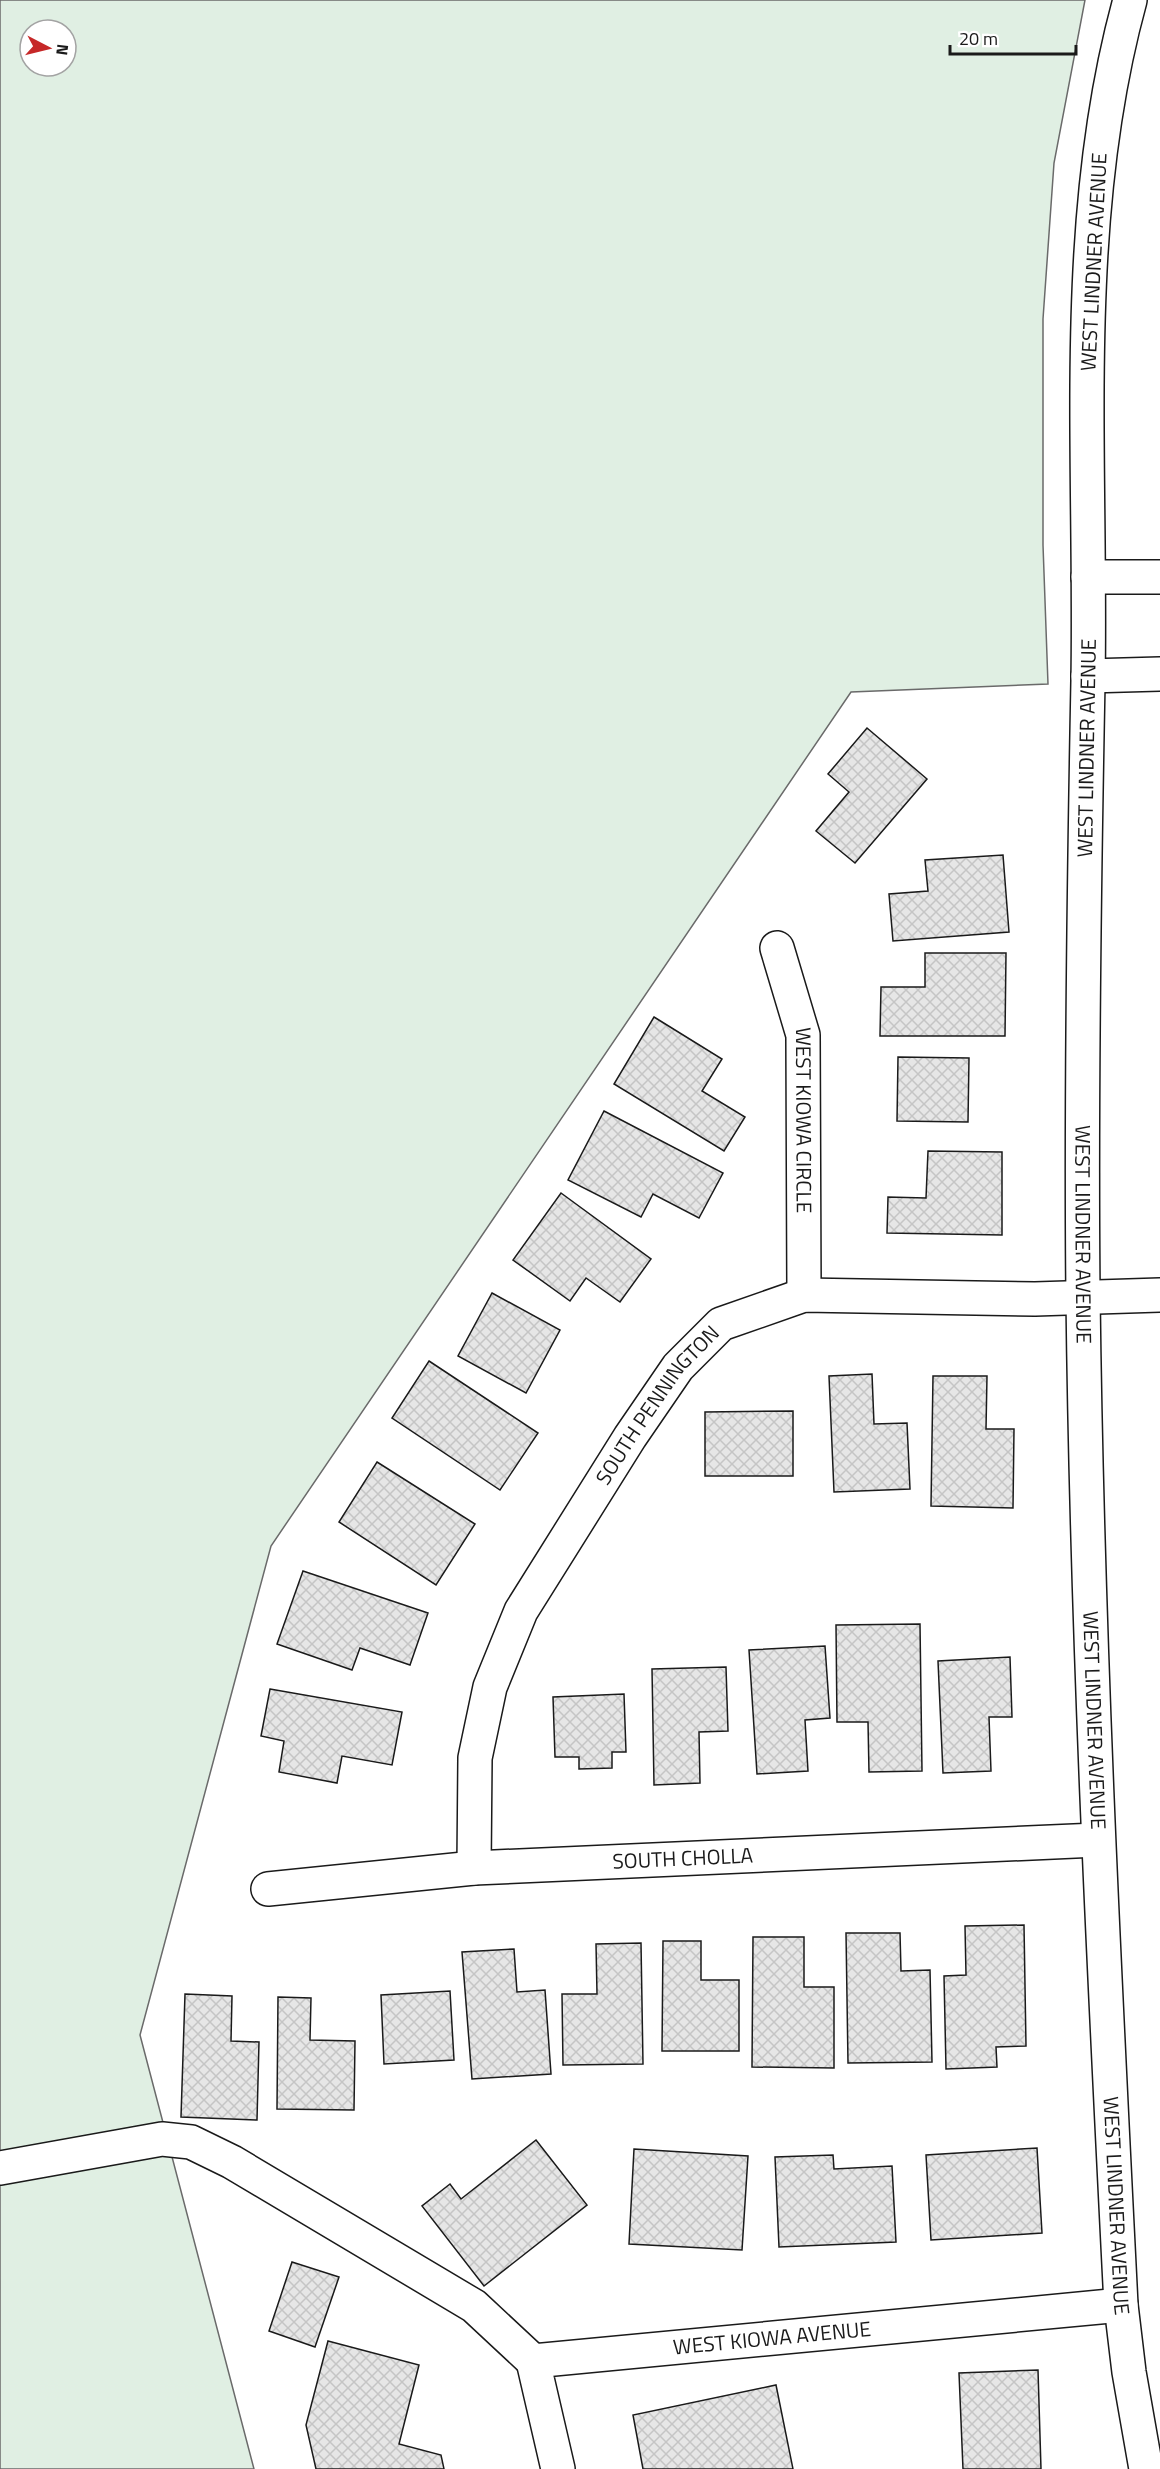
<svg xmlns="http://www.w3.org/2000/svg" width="1160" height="2469" viewBox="0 0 1160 2469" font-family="'Titillium Web',sans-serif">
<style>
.grass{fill:#e0efe3;stroke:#6a6a6a;stroke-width:1.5;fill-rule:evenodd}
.building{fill:url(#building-cross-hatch);stroke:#1a1a1a;stroke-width:1.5}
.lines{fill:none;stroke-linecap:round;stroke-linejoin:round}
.minor-casing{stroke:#1a1a1a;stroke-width:36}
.minor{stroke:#fff;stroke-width:33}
.labels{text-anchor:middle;stroke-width:4.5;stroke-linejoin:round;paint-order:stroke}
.street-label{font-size:21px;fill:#1a1a1a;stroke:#fff}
</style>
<defs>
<pattern id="building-cross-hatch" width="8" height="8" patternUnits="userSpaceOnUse" patternTransform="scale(1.5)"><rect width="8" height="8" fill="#e6e6e6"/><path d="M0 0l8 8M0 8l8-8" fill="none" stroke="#c5c5c5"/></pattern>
</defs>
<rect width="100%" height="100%" fill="#fff"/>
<path class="grass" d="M0,0h1085l-31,163 -11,156v226l5,139 -197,8 -580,854 -131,489 114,434h-254zM30,30h36v36h-36z"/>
<g class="building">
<polygon points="867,728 927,779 855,863 816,831 849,792 828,774"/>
<polygon points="1003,855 1009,932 893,941 889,894 928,891 925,860"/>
<polygon points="925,953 1006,953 1005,1036 880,1036 881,987 925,987"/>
<polygon points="654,1017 722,1059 702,1091 745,1117 724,1151 614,1084"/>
<polygon points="898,1057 969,1058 968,1122 897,1121"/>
<polygon points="604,1111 723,1173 699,1218 653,1194 641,1217 568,1180"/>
<polygon points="928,1151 1002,1152 1002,1235 887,1233 888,1197 926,1198"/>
<polygon points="561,1193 651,1259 620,1302 586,1278 570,1301 513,1260"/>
<polygon points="492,1293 560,1330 526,1393 458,1356"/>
<polygon points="429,1361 538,1433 500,1490 392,1418"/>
<polygon points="872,1374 874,1424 907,1423 910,1489 834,1492 829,1376"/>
<polygon points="933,1376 987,1376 986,1429 1014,1429 1013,1508 931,1506"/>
<polygon points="793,1411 793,1476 705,1476 705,1412"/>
<polygon points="377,1462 475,1524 436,1585 339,1522"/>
<polygon points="303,1571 428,1613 410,1665 360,1648 352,1670 277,1644"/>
<polygon points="920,1624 922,1771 869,1772 868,1722 837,1722 836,1625"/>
<polygon points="825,1646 830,1718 805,1720 808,1771 757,1774 749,1650"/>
<polygon points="1010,1657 1012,1717 989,1717 991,1771 943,1773 938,1661"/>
<polygon points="726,1667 728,1731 699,1732 700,1783 654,1785 652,1669"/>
<polygon points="270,1689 402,1712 392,1765 342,1756 337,1783 279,1772 284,1741 261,1736"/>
<polygon points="624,1694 626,1752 612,1752 612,1768 579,1769 579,1757 555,1757 553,1697"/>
<polygon points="1024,1925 1026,2046 996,2047 997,2067 946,2069 944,1976 966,1975 965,1926"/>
<polygon points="846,1933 900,1933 901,1971 930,1970 932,2062 848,2063"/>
<polygon points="753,1937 804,1937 804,1987 834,1987 834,2068 752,2067"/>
<polygon points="663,1941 701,1941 701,1980 739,1980 739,2051 662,2051"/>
<polygon points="641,1943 643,2064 563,2065 562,1994 597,1994 596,1944"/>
<polygon points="514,1949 517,1992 545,1990 551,2074 472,2079 462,1952"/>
<polygon points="450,1991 454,2060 384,2064 381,1995"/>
<polygon points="185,1994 232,1996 231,2041 259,2042 257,2120 181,2117"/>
<polygon points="278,1997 311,1998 310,2040 355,2041 354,2110 277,2109"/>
<polygon points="536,2140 587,2205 484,2286 422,2206 450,2184 461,2199"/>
<polygon points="1037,2148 1042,2233 931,2240 926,2155"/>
<polygon points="634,2149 748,2156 742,2250 629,2244"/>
<polygon points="833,2155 834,2169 892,2166 896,2242 779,2247 775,2157"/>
<polygon points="292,2262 339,2277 315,2347 269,2331"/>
<polygon points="328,2341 419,2365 399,2444 441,2455 444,2469 316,2469 306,2425"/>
<polygon points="1038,2370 1041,2469 963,2469 959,2373"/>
<polygon points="776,2385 793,2469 643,2469 633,2415"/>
</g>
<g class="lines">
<defs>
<g id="minor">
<path id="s1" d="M1130,0c-61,221 -38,454 -42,681 -4,205 -7,410 -5,615 4,336 21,672 38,1009l8,67 17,97"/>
<polyline points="1088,577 1160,577"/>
<polyline points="1088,676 1160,674"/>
<path id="s2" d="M777,948l26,87 1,260"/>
<path id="s3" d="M474,1868l1,-110 15,-71 31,-76 109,-174 48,-70 43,-43 83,-29 231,4 125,-4"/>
<path id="s4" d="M268,1889l206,-21 623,-28"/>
<polyline points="0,2168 162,2139 191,2142 232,2162 474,2306 533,2361"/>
<path id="s5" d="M558,2469l-25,-108 588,-56"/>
</g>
</defs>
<use href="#minor" class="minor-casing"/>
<use href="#minor" class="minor"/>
</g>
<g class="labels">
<g class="street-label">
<text transform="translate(1094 262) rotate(-87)" y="7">WEST LINDNER AVENUE</text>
<text transform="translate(1087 748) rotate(-89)" y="7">WEST LINDNER AVENUE</text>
<text dy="7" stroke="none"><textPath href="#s2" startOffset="176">WEST KIOWA CIRCLE</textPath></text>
<text dy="7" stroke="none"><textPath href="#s1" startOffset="1238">WEST LINDNER AVENUE</textPath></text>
<text dy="7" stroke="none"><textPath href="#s3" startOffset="512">SOUTH PENNINGTON</textPath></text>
<text dy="7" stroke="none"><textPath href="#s1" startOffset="1724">WEST LINDNER AVENUE</textPath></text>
<text dy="7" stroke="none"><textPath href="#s4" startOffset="416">SOUTH CHOLLA</textPath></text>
<text dy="7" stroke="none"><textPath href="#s1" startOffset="2210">WEST LINDNER AVENUE</textPath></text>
<text dy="7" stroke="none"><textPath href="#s5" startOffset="351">WEST KIOWA AVENUE</textPath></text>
</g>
</g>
<g transform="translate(48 48) rotate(97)"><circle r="28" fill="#ffffff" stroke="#a3a3a3" stroke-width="1.5"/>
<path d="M0-4.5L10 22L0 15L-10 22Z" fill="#c62828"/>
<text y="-9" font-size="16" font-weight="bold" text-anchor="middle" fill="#1a1a1a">N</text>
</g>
<path d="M950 45v9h126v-9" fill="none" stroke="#1a1a1a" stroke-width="3"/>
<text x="959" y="45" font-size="18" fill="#1a1a1a" stroke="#ffffff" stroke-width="4.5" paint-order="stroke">20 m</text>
</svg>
